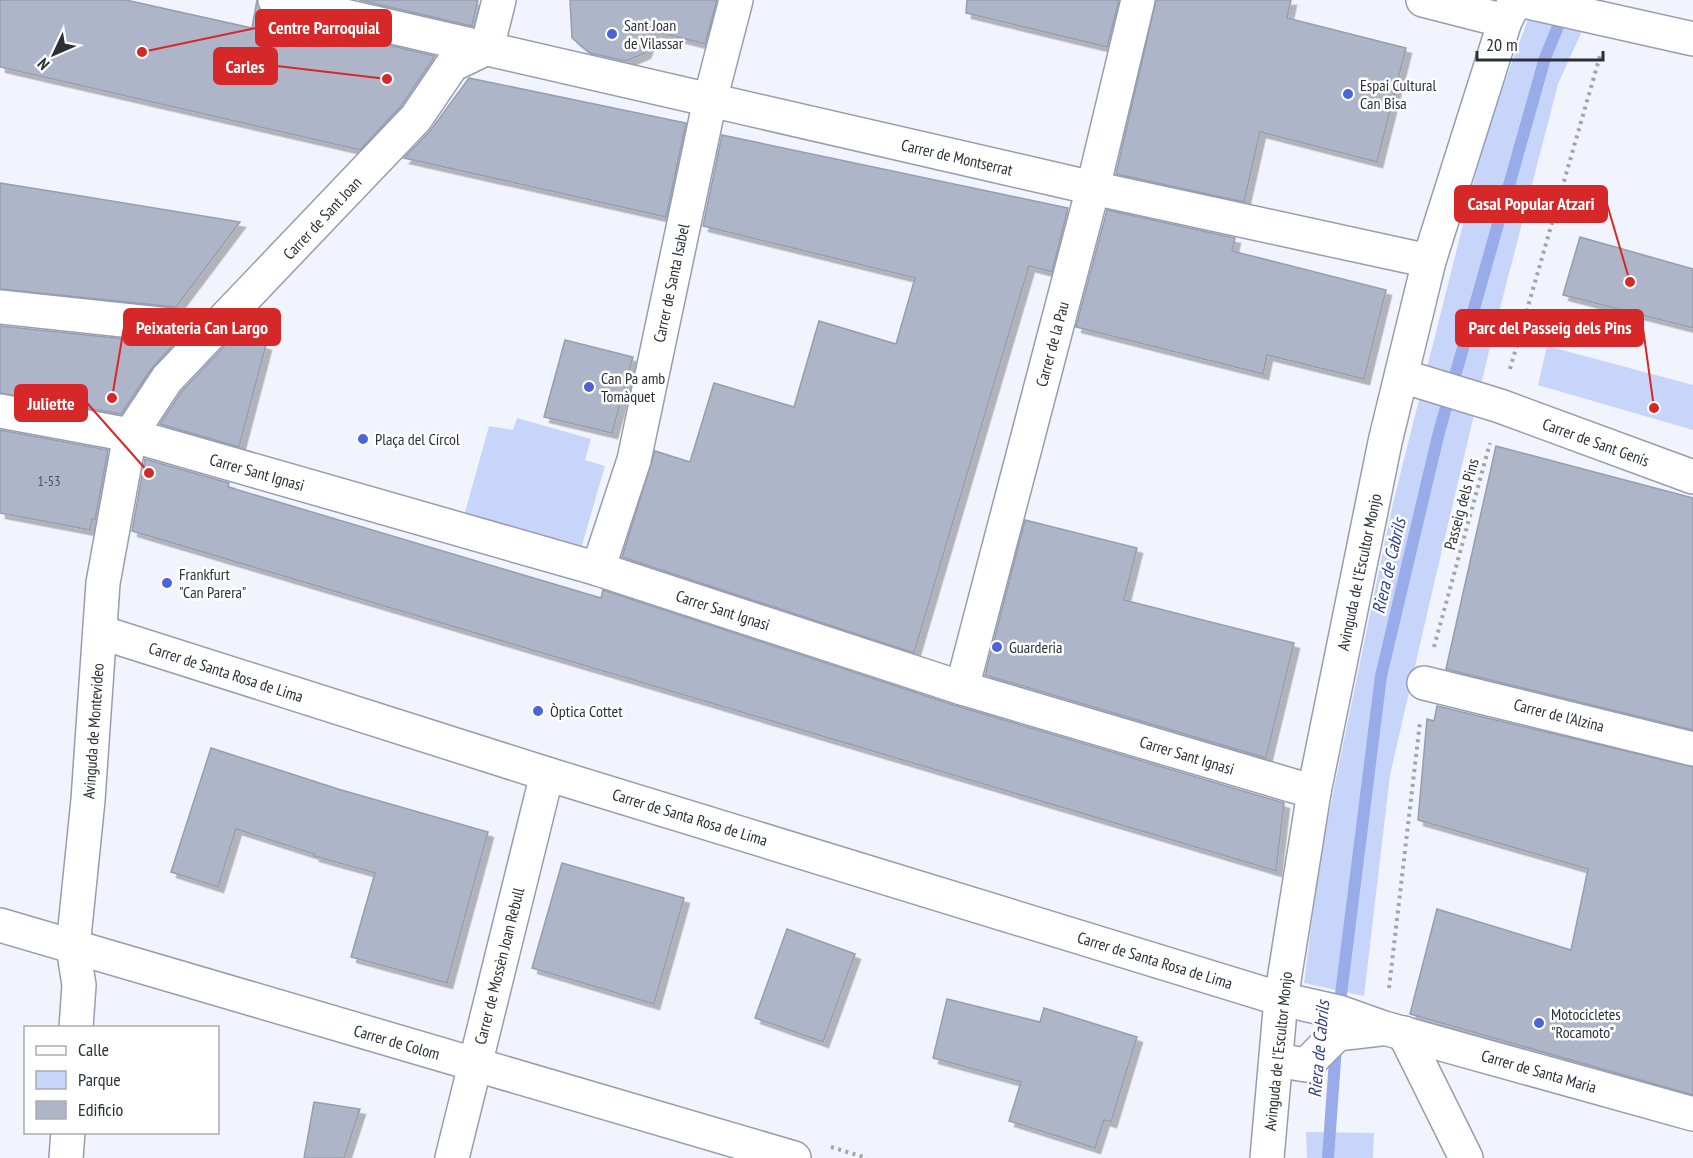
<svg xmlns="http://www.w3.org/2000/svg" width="1693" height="1158" viewBox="0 0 1693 1158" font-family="'PT Sans Narrow',sans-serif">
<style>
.green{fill:#c8d5fa}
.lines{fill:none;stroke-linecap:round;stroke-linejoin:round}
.stream{stroke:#99abe9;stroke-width:12}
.building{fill:#afb5c9;stroke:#979db1;stroke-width:1.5;filter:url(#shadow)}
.street-casing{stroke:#979db0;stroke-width:36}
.secondary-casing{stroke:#979db0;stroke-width:36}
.path{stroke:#a1a4ac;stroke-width:4;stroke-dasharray:3 4.5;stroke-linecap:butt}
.street{stroke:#fff;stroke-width:33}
.secondary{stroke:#fff;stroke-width:33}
.poi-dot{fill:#4d63d8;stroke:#fff;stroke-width:2}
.labels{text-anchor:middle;stroke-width:5;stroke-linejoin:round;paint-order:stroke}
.number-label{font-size:14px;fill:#4e505c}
.poi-label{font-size:16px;fill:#2d2f37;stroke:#fff;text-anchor:start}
.street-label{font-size:16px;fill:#2d2f37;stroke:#fff}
.water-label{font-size:18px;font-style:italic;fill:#2e3c84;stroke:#fff}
.leader{fill:none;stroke:#d62828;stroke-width:2}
.callout-dot{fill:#d62828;stroke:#fff;stroke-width:2}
.callout{fill:#d62828;stroke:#d62828;stroke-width:2}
.callout-label{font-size:18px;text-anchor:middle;font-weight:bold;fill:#fff}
</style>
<defs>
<filter id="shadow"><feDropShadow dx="5.5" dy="5.5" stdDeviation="0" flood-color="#0004"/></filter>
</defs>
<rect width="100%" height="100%" fill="#f1f4fc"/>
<g class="green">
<polygon points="1535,0 1596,0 1558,84 1490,347 1433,588 1390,775 1364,996 1304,983 1320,856 1393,503 1486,133"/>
<polygon points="1547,346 1693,385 1693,430 1538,385"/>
<polygon points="517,418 591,439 585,460 605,466 580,552 464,516 489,426 513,430"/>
<polygon points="1306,1132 1374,1133 1373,1158 1307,1158"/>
</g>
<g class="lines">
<g class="stream">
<polyline points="1339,1010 1381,676 1438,436 1545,58 1564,12"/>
<polyline points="1328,1158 1336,1046"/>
</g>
</g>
<g class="building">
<polygon points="0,0 126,0 252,28 257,0 262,13 271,18 435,56 401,106 360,150 0,67"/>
<polygon points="359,0 478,0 472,26"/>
<polygon points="570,0 717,0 705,44 654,31 645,53 626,61 590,53 572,38"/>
<polygon points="967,0 1119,0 1107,47 966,13"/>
<polygon points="1156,0 1291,0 1287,18 1406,48 1377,162 1260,132 1244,202 1116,174"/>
<polygon points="469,78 686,123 666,217 404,158 430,131"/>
<polygon points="722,135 1068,208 1052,272 1029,266 914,653 622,557 655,451 690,462 714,383 794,407 819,321 896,344 915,278 703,226"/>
<polygon points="0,183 75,195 240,222 176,307 0,289"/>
<polygon points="1107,210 1235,238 1232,251 1386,290 1364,379 1267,355 1263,374 1076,327"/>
<polygon points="1580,237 1693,269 1693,328 1563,295"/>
<polygon points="0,326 174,344 151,369 121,414 0,393"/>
<polygon points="235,335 266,345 239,447 160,424 182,391"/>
<polygon points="565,340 633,357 612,433 544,417"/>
<polygon points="0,430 108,450 95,520 92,519 90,530 0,513"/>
<polygon points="1496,446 1693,498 1693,730 1446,669"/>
<polygon points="145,459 229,483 228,487 601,598 603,590 957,706 1284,803 1276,871 132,531"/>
<polygon points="1025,520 1137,548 1124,600 1294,643 1266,758 985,675"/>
<polygon points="1437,706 1693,767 1693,1095 1410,1014 1437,909 1571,950 1588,869 1418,820 1427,719 1434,721"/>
<polygon points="211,748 338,789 488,832 447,983 351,957 375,873 314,856 314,854 236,829 218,887 171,872"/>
<polygon points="562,863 684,898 654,1004 532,968"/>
<polygon points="787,929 855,954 823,1042 755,1018"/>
<polygon points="947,999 1040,1022 1044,1008 1137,1037 1111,1122 1104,1120 1095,1148 1009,1121 1021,1082 933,1058"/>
<polygon points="314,1102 360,1109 344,1158 304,1158"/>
</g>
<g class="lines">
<defs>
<g id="street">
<polyline points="275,0 1093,188 1429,261"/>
<polyline points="1423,0 1505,21"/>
<polyline points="1519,0 1693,39"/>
<polyline points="0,307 216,330"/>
<polyline points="1402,376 1500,406 1693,477"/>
<polyline points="0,411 130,435 598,569 962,688 1314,792"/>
<polyline points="598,569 634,460 710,100 736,0"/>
<polyline points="100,632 547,774 1281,999 1339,1012 1384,1028 1693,1114"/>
<polyline points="1424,683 1693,749"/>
<polyline points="962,688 1093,188 1138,0"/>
<polyline points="0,925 794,1158"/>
<polyline points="76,1028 79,985 73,947 88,800 103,583 130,435 167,379 416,118 452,65 487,48 499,0"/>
<polyline points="1404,1033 1466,1158"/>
<polyline points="1276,1060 1306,1065 1337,1034 1380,1029"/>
<polyline points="66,1158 68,1132"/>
<polyline points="452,1158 547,774"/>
</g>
<polyline id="secondary" points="1267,1158 1281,999 1314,792 1385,442 1429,261 1505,21 1516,0"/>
</defs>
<use href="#street" class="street-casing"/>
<use href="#secondary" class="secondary-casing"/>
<g class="path">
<polyline points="1510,369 1600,56"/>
<polyline points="1434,647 1490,443"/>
<polyline points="1389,988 1420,722"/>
<polyline points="831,1147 867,1158"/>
</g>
<use href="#street" class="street"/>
<use href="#secondary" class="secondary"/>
</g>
<g class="poi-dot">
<circle cx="612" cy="34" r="6"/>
<circle cx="1348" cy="94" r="6"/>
<circle cx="589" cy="387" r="6"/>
<circle cx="363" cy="439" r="6"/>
<circle cx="167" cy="583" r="6"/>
<circle cx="997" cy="647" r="6"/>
<circle cx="538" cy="711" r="6"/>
<circle cx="1539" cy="1023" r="6"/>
</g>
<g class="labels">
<g class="number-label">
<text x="49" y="486">1-53</text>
</g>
<g class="poi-label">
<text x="624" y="31">Sant Joan<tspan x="624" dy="18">de Vilassar</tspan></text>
<text x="1360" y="91">Espai Cultural<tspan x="1360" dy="18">Can Bisa</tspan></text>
<text x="601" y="384">Can Pa amb<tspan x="601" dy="18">Tomàquet</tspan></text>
<text x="375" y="445">Plaça del Círcol</text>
<text x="179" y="580">Frankfurt<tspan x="179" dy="18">"Can Parera"</tspan></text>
<text x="1009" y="653">Guarderia</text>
<text x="550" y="717">Òptica Cottet</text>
<text x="1551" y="1020">Motocicletes<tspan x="1551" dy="18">"Rocamoto"</tspan></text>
</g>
<g class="street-label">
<text transform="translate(957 157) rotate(13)" y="6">Carrer de Montserrat</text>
<text transform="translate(322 218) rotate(-47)" y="6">Carrer de Sant Joan</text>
<text transform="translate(671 283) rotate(-78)" y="6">Carrer de Santa Isabel</text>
<text transform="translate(1052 344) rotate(-75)" y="6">Carrer de la Pau</text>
<text transform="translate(1596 442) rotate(20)" y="6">Carrer de Sant Genís</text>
<text transform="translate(257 472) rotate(16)" y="6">Carrer Sant Ignasi</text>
<text transform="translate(1461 504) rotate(-75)" y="6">Passeig dels Pins</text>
<text transform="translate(1359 572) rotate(-78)" y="6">Avinguda de l'Escultor Monjo</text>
<text transform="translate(723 610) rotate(18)" y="6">Carrer Sant Ignasi</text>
<text transform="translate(226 672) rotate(18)" y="6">Carrer de Santa Rosa de Lima</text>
<text transform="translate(1559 715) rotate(14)" y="6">Carrer de l'Alzina</text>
<text transform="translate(93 731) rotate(-86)" y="6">Avinguda de Montevideo</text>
<text transform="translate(1187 755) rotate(17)" y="6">Carrer Sant Ignasi</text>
<text transform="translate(690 817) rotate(17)" y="6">Carrer de Santa Rosa de Lima</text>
<text transform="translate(1155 960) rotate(17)" y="6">Carrer de Santa Rosa de Lima</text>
<text transform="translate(499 966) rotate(-76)" y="6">Carrer de Mossèn Joan Rebull</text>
<text transform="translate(397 1042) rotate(16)" y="6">Carrer de Colom</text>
<text transform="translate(1278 1051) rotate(-84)" y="6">Avinguda de l'Escultor Monjo</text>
<text transform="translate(1539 1071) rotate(16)" y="6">Carrer de Santa Maria</text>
</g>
<g class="water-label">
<text transform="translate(1389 566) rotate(-77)" y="6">Riera de Cabrils</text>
<text transform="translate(1319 1049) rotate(-85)" y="6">Riera de Cabrils</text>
</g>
</g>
<path class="leader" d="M142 52L256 28M387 79L277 66M1630 282L1607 204M112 398L124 327M1654 408L1643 328M149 473L87 403"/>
<g class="callout-dot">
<circle cx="142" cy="52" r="6"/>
<circle cx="387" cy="79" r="6"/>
<circle cx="1630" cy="282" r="6"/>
<circle cx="112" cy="398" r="6"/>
<circle cx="1654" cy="408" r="6"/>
<circle cx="149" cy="473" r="6"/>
</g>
<g class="callout">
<rect x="256" y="10" width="135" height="36" rx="6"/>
<rect x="214" y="48" width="63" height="36" rx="6"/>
<rect x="1455" y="186" width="152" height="36" rx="6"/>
<rect x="124" y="309" width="156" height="36" rx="6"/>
<rect x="1456" y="310" width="187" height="36" rx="6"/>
<rect x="15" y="385" width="72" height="36" rx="6"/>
</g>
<g class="callout-label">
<text x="324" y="34">Centre Parroquial</text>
<text x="245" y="73">Carles</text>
<text x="1531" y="210">Casal Popular Atzari</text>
<text x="202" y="334">Peixateria Can Largo</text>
<text x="1550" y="334">Parc del Passeig dels Pins</text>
<text x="51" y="410">Juliette</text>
</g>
<rect x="24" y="1026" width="195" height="108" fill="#ffffff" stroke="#abacaf" stroke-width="1.5"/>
<rect x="36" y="1046" width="30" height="9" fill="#ffffff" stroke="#abacaf" stroke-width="1.5"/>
<text x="78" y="1056" font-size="18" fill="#2d2f37">Calle</text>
<rect x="36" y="1071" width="30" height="18" fill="#c8d5fa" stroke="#abacaf" stroke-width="1.5"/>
<text x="78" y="1086" font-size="18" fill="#2d2f37">Parque</text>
<rect x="36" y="1101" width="30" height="18" fill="#afb5c9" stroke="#abacaf" stroke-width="1.5"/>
<text x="78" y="1116" font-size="18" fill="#2d2f37">Edificio</text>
<g transform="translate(54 54) rotate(226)" stroke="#ffffff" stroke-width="4.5" paint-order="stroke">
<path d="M0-4.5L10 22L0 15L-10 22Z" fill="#2d2f37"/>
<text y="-9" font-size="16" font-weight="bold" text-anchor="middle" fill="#2d2f37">N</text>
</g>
<path d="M1477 51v9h126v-9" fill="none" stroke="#2d2f37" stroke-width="3"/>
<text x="1486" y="51" font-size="18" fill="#2d2f37" stroke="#ffffff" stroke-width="4.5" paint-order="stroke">20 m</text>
</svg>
